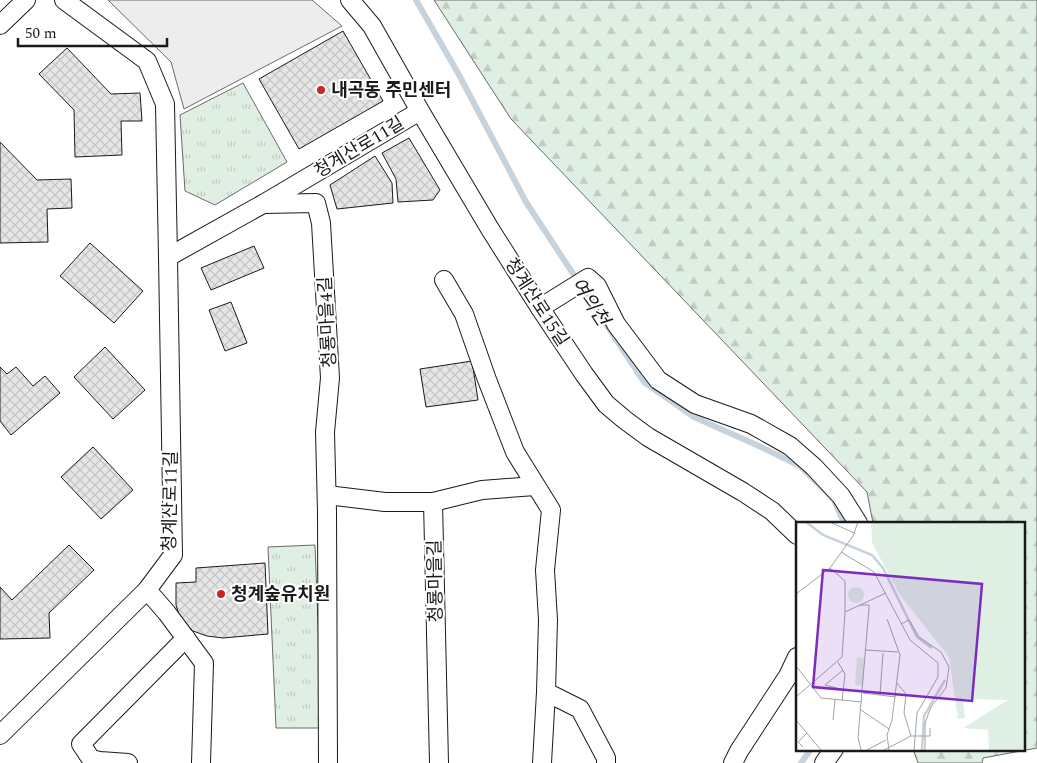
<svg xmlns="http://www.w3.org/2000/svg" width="1037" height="763" viewBox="0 0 1037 763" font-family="Spectral,'Noto Sans KR',serif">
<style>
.grass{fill:url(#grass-tufts);stroke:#6a6a6a}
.forest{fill:url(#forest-firs);stroke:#6a6a6a}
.parking{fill:#ededed;stroke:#6a6a6a}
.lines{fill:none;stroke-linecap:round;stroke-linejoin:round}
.stream{stroke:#c6d2dc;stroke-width:6}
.building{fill:url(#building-cross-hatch);stroke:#1a1a1a}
.street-casing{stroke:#1a1a1a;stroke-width:20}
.street{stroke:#fff;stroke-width:18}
.poi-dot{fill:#c62828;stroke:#fff;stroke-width:2}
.labels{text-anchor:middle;stroke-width:4;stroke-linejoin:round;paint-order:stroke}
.poi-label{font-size:18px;font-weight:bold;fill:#1a1a1a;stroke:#fff;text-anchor:start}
.street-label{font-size:18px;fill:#1a1a1a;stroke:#fff}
.water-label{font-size:19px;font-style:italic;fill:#1a1a1a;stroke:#fff}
.inset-river{fill:none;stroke:#c6d2dc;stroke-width:2.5}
.inset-road{fill:none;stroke:#a3a3a3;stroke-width:1}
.view{fill:#7b2cbf;fill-opacity:0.15;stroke:#7b2cbf;stroke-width:2.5}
.inset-edge{fill:none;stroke:#1a1a1a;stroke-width:2.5}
</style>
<defs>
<pattern id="grass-tufts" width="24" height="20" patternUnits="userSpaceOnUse" patternTransform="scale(1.25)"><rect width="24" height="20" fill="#e0efe3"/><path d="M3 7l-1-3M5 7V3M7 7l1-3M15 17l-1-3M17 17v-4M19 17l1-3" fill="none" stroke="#c0ccc2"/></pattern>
<pattern id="forest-firs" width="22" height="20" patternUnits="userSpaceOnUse" patternTransform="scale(1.25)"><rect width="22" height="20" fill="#e0efe3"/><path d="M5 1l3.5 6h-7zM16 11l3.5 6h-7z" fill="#c0ccc2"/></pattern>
<pattern id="building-cross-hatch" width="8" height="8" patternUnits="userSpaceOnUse" patternTransform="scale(1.25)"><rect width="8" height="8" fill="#e6e6e6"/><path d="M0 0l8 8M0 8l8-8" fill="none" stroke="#c5c5c5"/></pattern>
</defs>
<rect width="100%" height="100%" fill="#fff"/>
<g class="grass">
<polygon points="243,83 287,162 215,205 185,191 180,115"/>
<polygon points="315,545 322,728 276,728 268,547"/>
</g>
<polygon class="forest" points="434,0 1037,0 1037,748 983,758 982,763 918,763 913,749 1023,749 1023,523 873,523 867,492 511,119"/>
<polygon class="parking" points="108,0 312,0 342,26 184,109 171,62"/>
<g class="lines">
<g class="stream">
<polyline points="416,0 458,73 526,202 644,382 694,417 761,447 800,466 834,500 844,523"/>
<polyline points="801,763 811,749"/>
</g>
</g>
<g class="building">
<polygon points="343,31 383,101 299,149 259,79"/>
<polygon points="67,48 111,94 140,93 142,121 121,121 122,155 75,157 74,110 39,74"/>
<polygon points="409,138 440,190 433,200 398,202 396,179 382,153"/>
<polygon points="0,142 37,180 71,179 72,208 47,209 48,242 0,243"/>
<polygon points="375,156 392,183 393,203 337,209 330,185"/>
<polygon points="90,243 143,291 114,323 60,276"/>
<polygon points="254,246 264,268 211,290 201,268"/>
<polygon points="231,302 247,343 225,351 209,310"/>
<polygon points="105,347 145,390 113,419 74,377"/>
<polygon points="472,361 478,400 426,407 420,369"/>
<polygon points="0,367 7,374 16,367 33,386 45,376 60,393 11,435 0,421"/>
<polygon points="93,447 133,490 101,519 61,477"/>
<polygon points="69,545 94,570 49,613 50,638 0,639 0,587 12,600"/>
<polygon points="265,563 268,634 223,638 207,636 193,631 180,618 176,605 176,583 196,582 196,568"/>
</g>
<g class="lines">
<defs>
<g id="street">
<polyline points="64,0 147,61 165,104 168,257"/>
<polyline points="350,0 372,26 420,111 490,229 540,308 584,374 606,404 625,420 648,437 743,492 772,511 797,535"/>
<polyline points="0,25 26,0"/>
<polyline points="263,204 316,203 321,223 330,378 325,432 327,512 328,763"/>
<polyline points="444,280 464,314 486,377 515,452 551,510 545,570 548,620 546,692 542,763"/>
<polyline points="540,308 588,278 597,286 616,324 658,380 695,404 751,424 790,446 814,467 841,496 858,523"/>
<polyline points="327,495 385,502 433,502 482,490 535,486"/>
<polyline points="433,502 439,763"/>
<polyline points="147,590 167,613 204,663 201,763"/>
<polyline points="546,692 580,709 606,758 606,763"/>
<polyline points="0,735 147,590 173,555 168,257 263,204 420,111"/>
<polyline points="128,763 100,761 91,759 81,744 186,638"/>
<polyline points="733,763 739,751 788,676 797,657"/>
<polyline points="824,763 834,749"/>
</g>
</defs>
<use href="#street" class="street-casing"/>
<use href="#street" class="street"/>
</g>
<g class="poi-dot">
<circle cx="321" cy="90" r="5"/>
<circle cx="221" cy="594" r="5"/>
</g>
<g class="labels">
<g class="poi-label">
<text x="331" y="96">내곡동 주민센터</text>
<text x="231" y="600">청계숲유치원</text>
</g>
<g class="street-label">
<text transform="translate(359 147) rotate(-31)" y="6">청계산로11길</text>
<text transform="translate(537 302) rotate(57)" y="6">청계산로15길</text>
<text transform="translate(327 322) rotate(-93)" y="6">청룡마을4길</text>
<text transform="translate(170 501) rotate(-89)" y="6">청계산로11길</text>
<text transform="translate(435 581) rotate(-91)" y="6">청룡마을길</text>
</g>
<g class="water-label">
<text transform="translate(591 301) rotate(57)" y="7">여의천</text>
</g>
</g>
<g transform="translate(796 522)">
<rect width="229" height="229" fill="#fff"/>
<path d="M52 73a8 8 0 1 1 16 0a8 8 0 1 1-16 0ZM61,135l7,1 -1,28 -8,-1z" fill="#e0efe3"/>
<path d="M75,0h154v228h-36l-1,-20 -25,-2 45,-28 -45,-1 2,19 -7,1 -9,-62 -49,-62 -28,-52z" fill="#e0efe3"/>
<path class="inset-river" d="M10,0l17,13 49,20 11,13 34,69 15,11M126,228l2,-34 21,-36"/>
<path class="inset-road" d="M34,0l24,11M45,30l33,20 36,68 28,23v14l-21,36 -3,37M34,46l15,13v31M0,72l34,-26 23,-32 5,-14M64,83h9v3l-11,130 3,12M91,97l13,36 -8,65 -5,15 2,15M105,102l8,-4 10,17 22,15 8,15 -3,21 -15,19 -6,16v27M70,128l32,2M42,140l7,12 -3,27M0,144l25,32 41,4M47,148l-18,15 19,5M101,161l9,11 -2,19 7,23M67,171l33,4M84,173l3,-42M0,175l46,-40 3,-45 41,-19M65,188l28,19M0,198l25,30M37,198l2,-20M7,225l-5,-5 9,-9M71,228l19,-10M88,228l27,-14h19v-8"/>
<path class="view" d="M27,48l159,14 -10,117 -159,-14z"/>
<rect width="229" height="229" class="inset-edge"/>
</g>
<path d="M18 38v8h149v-8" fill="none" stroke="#1a1a1a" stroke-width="2.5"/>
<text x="25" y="38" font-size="15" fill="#1a1a1a" stroke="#ffffff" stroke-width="4" paint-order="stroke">50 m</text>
</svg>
